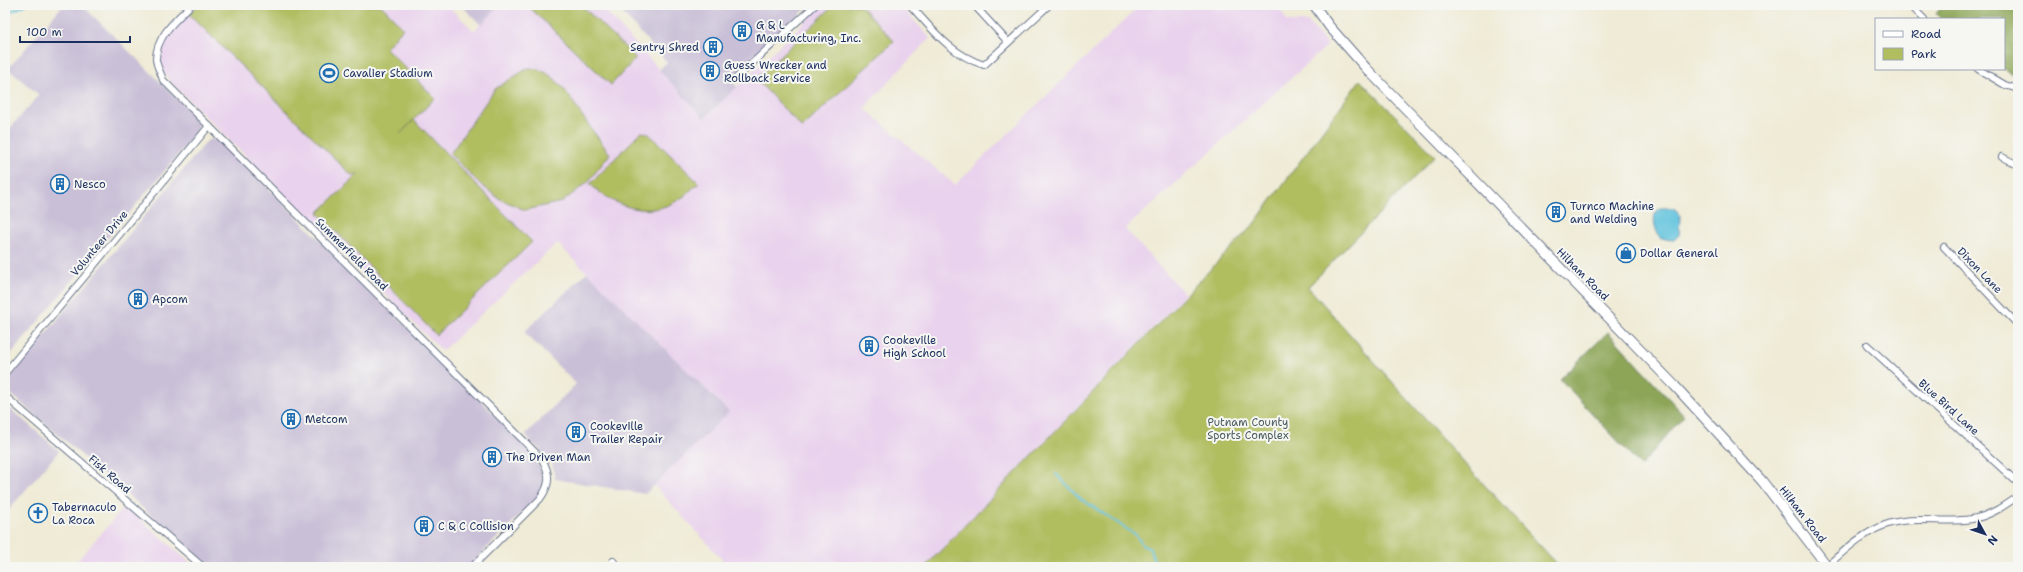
<svg xmlns="http://www.w3.org/2000/svg" width="2023" height="572" viewBox="0 0 2023 572" font-family="'Shantell Sans',sans-serif">
<style>
.built{fill:#e9d2ed}
.industrial{fill:#c9bfd7}
.green{fill:#b0be60;stroke:#66765f}
.forest{fill:#8ca556;stroke:#546a5a}
.water{fill:#5fc2dd;stroke:#3d789e}
.lines{fill:none;stroke-linecap:round;stroke-linejoin:round}
.stream{stroke:#5fc2dd;stroke-width:2}
.minor-casing{stroke:#657188;stroke-width:8}
.secondary-casing{stroke:#657188;stroke-width:11}
.minor{stroke:#fff;stroke-width:6}
.secondary{stroke:#fff;stroke-width:9}
.labels{text-anchor:middle;stroke-width:4;stroke-linejoin:round;paint-order:stroke}
.poi-label{font-size:11px;fill:#1b2f5e;stroke:#f6f6f2;text-anchor:start}
.street-label{font-size:11px;fill:#1b2f5e;stroke:#f6f6f2}
.park-label{font-size:11px;fill:#485a5f;stroke:#f6f6f2}
</style>
<rect width="100%" height="100%" fill="#f6f6f2"/>
<filter id="ink" filterUnits="userSpaceOnUse"><feTurbulence type="fractalNoise" baseFrequency=".025" numOctaves="2"/><feDisplacementMap in="SourceGraphic" scale="8" xChannelSelector="R" yChannelSelector="G"/><feConvolveMatrix kernelMatrix="1 2 1 2 8 2 1 2 1" color-interpolation-filters="sRGB"/></filter>
<filter id="wash" filterUnits="userSpaceOnUse"><feTurbulence type="fractalNoise" baseFrequency=".012" numOctaves="4" result="noise"/><feDisplacementMap in="SourceGraphic" scale="16" xChannelSelector="R" yChannelSelector="G"/><feGaussianBlur stdDeviation="0.9" result="paint"/><feColorMatrix in="noise" values="0 0 0 0 0 0 0 0 0 0 0 0 0 0 0 0 0 1.4 0 .05"/><feComposite in="paint" operator="in"/></filter>
<g filter="url(#wash)">
<rect width="100%" height="100%" fill="#efebd6"/>
<g class="built">
<polygon points="196,5 447,5 474,31 500,5 600,5 704,118 822,5 900,5 930,38 864,108 955,185 1140,5 1277,5 1288,22 1308,22 1328,45 1125,229 1185,294 925,567 729,567 654,485 728,411 557,243 442,351 169,80 163,70 161,60 162,48 172,29"/>
<polygon points="125,506 195,567 72,567"/>
</g>
<g class="industrial">
<polygon points="63,5 82,5 195,116 198,123 198,131 5,361 5,134 39,95 8,69"/>
<polygon points="461,5 500,5 481,25"/>
<polygon points="615,5 810,5 730,79 737,87 704,118 659,70 667,62"/>
<polygon points="212,139 222,142 536,456 542,471 543,483 538,497 468,567 211,567 5,389 5,382 208,140"/>
<polygon points="587,272 729,412 645,494 555,479 552,463 525,435 576,384 524,332"/>
<polygon points="5,404 59,451 5,514"/>
</g>
<g class="green">
<polygon points="198,5 381,5 403,28 386,48 435,98 400,134 414,120 532,242 436,335 318,213 358,174 351,175 189,14"/>
<polygon points="527,5 581,5 636,58 611,85"/>
<polygon points="834,5 860,5 894,41 802,128 756,79"/>
<path d="M528,68c26,0 40,27 53,46 9,13 19,27 29,40l-22,28 -26,20 -37,8 -25,-11 -19,-14 -31,-31 45,-65z"/>
<polygon points="1360,80 1435,156 1308,287 1464,463 1560,567 925,567 1253,225"/>
<path d="M641,132l7,1 51,50c-7,5 -12,12 -19,16 -31,20 -65,9 -90,-15z"/>
</g>
<g class="forest">
<polygon points="1943,5 2018,5 2018,77 2003,69 2004,19 1941,19 1936,14"/>
<polygon points="1608,332 1684,415 1641,466 1560,379"/>
</g>
<path class="water" d="M1660,208h14l6,7 -1,20 -5,5 -13,-1c-6,-8 -11,-25 -1,-31z"/>
<g class="lines">
<g class="stream">
<polyline points="5,14 25,5"/>
<polyline points="1056,474 1081,499 1136,535 1143,546 1149,547 1155,562 1154,567"/>
</g>
</g>
</g>
<g filter="url(#ink)">
<g class="lines">
<defs>
<g id="minor">
<path d="M191,5c-14,14 -35,31 -35,54 0,6 5,14 7,21l379,379c9,16 8,26 -2,40l-68,68"/>
<path d="M910,5c23,25 40,49 74,60l65,-60"/>
<polyline points="974,5 1008,42"/>
<polyline points="1910,5 1924,19"/>
<polyline points="1978,69 2005,85 2018,89"/>
<polyline points="734,80 815,5"/>
<polyline points="2002,157 2018,165"/>
<polyline points="1944,247 2018,325"/>
<polyline points="1867,345 2018,483"/>
<polyline points="5,373 209,126"/>
<polyline points="5,396 203,567"/>
<polyline points="613,561 618,567"/>
<path d="M1826,567c18,-16 35,-33 59,-42 29,-10 58,-1 87,-6 18,-3 32,-13 46,-23"/>
</g>
<polyline id="secondary" points="1314,5 1329,26 1366,68 1675,386 1762,481 1828,567"/>
</defs>
<use href="#minor" class="minor-casing"/>
<use href="#secondary" class="secondary-casing"/>
<use href="#minor" class="minor"/>
<use href="#secondary" class="secondary"/>
</g>
</g>
<defs>
<symbol id="building-ring" viewBox="-11 -11 22 22"><circle r="9.5" fill="#f6f6f2" stroke="#1f6fb2" stroke-width="1.5"/><path d="M-4-6H4V6H1V3H-1V6H-4ZM-2.5-4.3h1.7v1.8h-1.7ZM.8-4.3h1.7v1.8H.8ZM-2.5-1h1.7V.8h-1.7ZM.8-1h1.7V.8H.8Z" fill="#1f6fb2"/></symbol>
<symbol id="stadium-ring" viewBox="-11 -11 22 22"><circle r="9.5" fill="#f6f6f2" stroke="#1f6fb2" stroke-width="1.5"/><path d="M0-5a6.5 5 0 1 0 0 10a6.5 5 0 1 0 0-10ZM-3.5-1.8h7v3.6h-7Z" fill="#1f6fb2"/></symbol>
<symbol id="shop-ring" viewBox="-11 -11 22 22"><circle r="9.5" fill="#f6f6f2" stroke="#1f6fb2" stroke-width="1.5"/><path d="M-5-2.5h2.3a2.7 3.5 0 0 1 5.4 0H5L5.5 6h-11ZM-1.5-2.5h3a1.5 2.3 0 0 0-3 0Z" fill="#1f6fb2"/></symbol>
<symbol id="church-ring" viewBox="-11 -11 22 22"><circle r="9.5" fill="#f6f6f2" stroke="#1f6fb2" stroke-width="1.5"/><path d="M-1.2-6h2.4v3.5h3.3v2.4h-3.3V6h-2.4V-.1h-3.3v-2.4h3.3Z" fill="#1f6fb2"/></symbol>
</defs>
<g fill-rule="evenodd">
<use href="#building-ring" x="731" y="20" width="22" height="22"/>
<use href="#building-ring" x="702" y="36" width="22" height="22"/>
<use href="#building-ring" x="699" y="60" width="22" height="22"/>
<use href="#stadium-ring" x="318" y="62" width="22" height="22"/>
<use href="#building-ring" x="49" y="173" width="22" height="22"/>
<use href="#building-ring" x="1545" y="201" width="22" height="22"/>
<use href="#shop-ring" x="1615" y="242" width="22" height="22"/>
<use href="#building-ring" x="127" y="288" width="22" height="22"/>
<use href="#building-ring" x="858" y="335" width="22" height="22"/>
<use href="#building-ring" x="280" y="408" width="22" height="22"/>
<use href="#building-ring" x="565" y="421" width="22" height="22"/>
<use href="#building-ring" x="481" y="446" width="22" height="22"/>
<use href="#church-ring" x="27" y="502" width="22" height="22"/>
<use href="#building-ring" x="413" y="515" width="22" height="22"/>
</g>
<g class="labels">
<g class="poi-label">
<text x="756" y="29">G &amp; L<tspan x="756" dy="13">Manufacturing, Inc.</tspan></text>
<text x="699" y="51" text-anchor="end">Sentry Shred</text>
<text x="724" y="69">Guess Wrecker and<tspan x="724" dy="13">Rollback Service</tspan></text>
<text x="343" y="77">Cavalier Stadium</text>
<text x="74" y="188">Nesco</text>
<text x="1570" y="210">Turnco Machine<tspan x="1570" dy="13">and Welding</tspan></text>
<text x="1640" y="257">Dollar General</text>
<text x="152" y="303">Apcom</text>
<text x="883" y="344">Cookeville<tspan x="883" dy="13">High School</tspan></text>
<text x="305" y="423">Metcom</text>
<text x="590" y="430">Cookeville<tspan x="590" dy="13">Trailer Repair</tspan></text>
<text x="506" y="461">The Driven Man</text>
<text x="52" y="511">Tabernaculo<tspan x="52" dy="13">La Roca</tspan></text>
<text x="438" y="530">C &amp; C Collision</text>
</g>
<g class="street-label">
<text transform="translate(99 243) rotate(-50)" y="4">Volunteer Drive</text>
<text transform="translate(352 254) rotate(45)" y="4">Summerfield Road</text>
<text transform="translate(1980 270) rotate(46)" y="4">Dixon Lane</text>
<text transform="translate(1583 274) rotate(45)" y="4">Hilham Road</text>
<text transform="translate(1949 407) rotate(42)" y="4">Blue Bird Lane</text>
<text transform="translate(110 474) rotate(41)" y="4">Fisk Road</text>
<text transform="translate(1803 514) rotate(52)" y="4">Hilham Road</text>
</g>
<g class="park-label">
<text x="1248" y="426">Putnam County<tspan x="1248" dy="13">Sports Complex</tspan></text>
</g>
</g>
<rect width="2023" height="572" fill="none" stroke="#f6f6f2" stroke-width="20"/>
<rect x="1875" y="18" width="130" height="52" fill="#f6f6f2" stroke="#9ea6b7"/>
<rect x="1883" y="31" width="20" height="6" fill="#ffffff" stroke="#9ea6b7"/>
<text x="1911" y="38" font-size="12" fill="#1b2f5e">Road</text>
<rect x="1883" y="48" width="20" height="12" fill="#b0be60" stroke="#9ea6b7"/>
<text x="1911" y="58" font-size="12" fill="#1b2f5e">Park</text>
<g transform="translate(1985 534) rotate(130)" stroke="#f6f6f2" stroke-width="3" paint-order="stroke">
<path d="M0-3L7 15L0 10L-7 15Z" fill="#1b2f5e"/>
<text y="-6" font-size="11" font-weight="bold" text-anchor="middle" fill="#1b2f5e">N</text>
</g>
<path d="M20 36v6h110v-6" fill="none" stroke="#1b2f5e" stroke-width="2"/>
<text x="26" y="36" font-size="12" fill="#1b2f5e" stroke="#f6f6f2" stroke-width="3" paint-order="stroke">100 m</text>
</svg>
